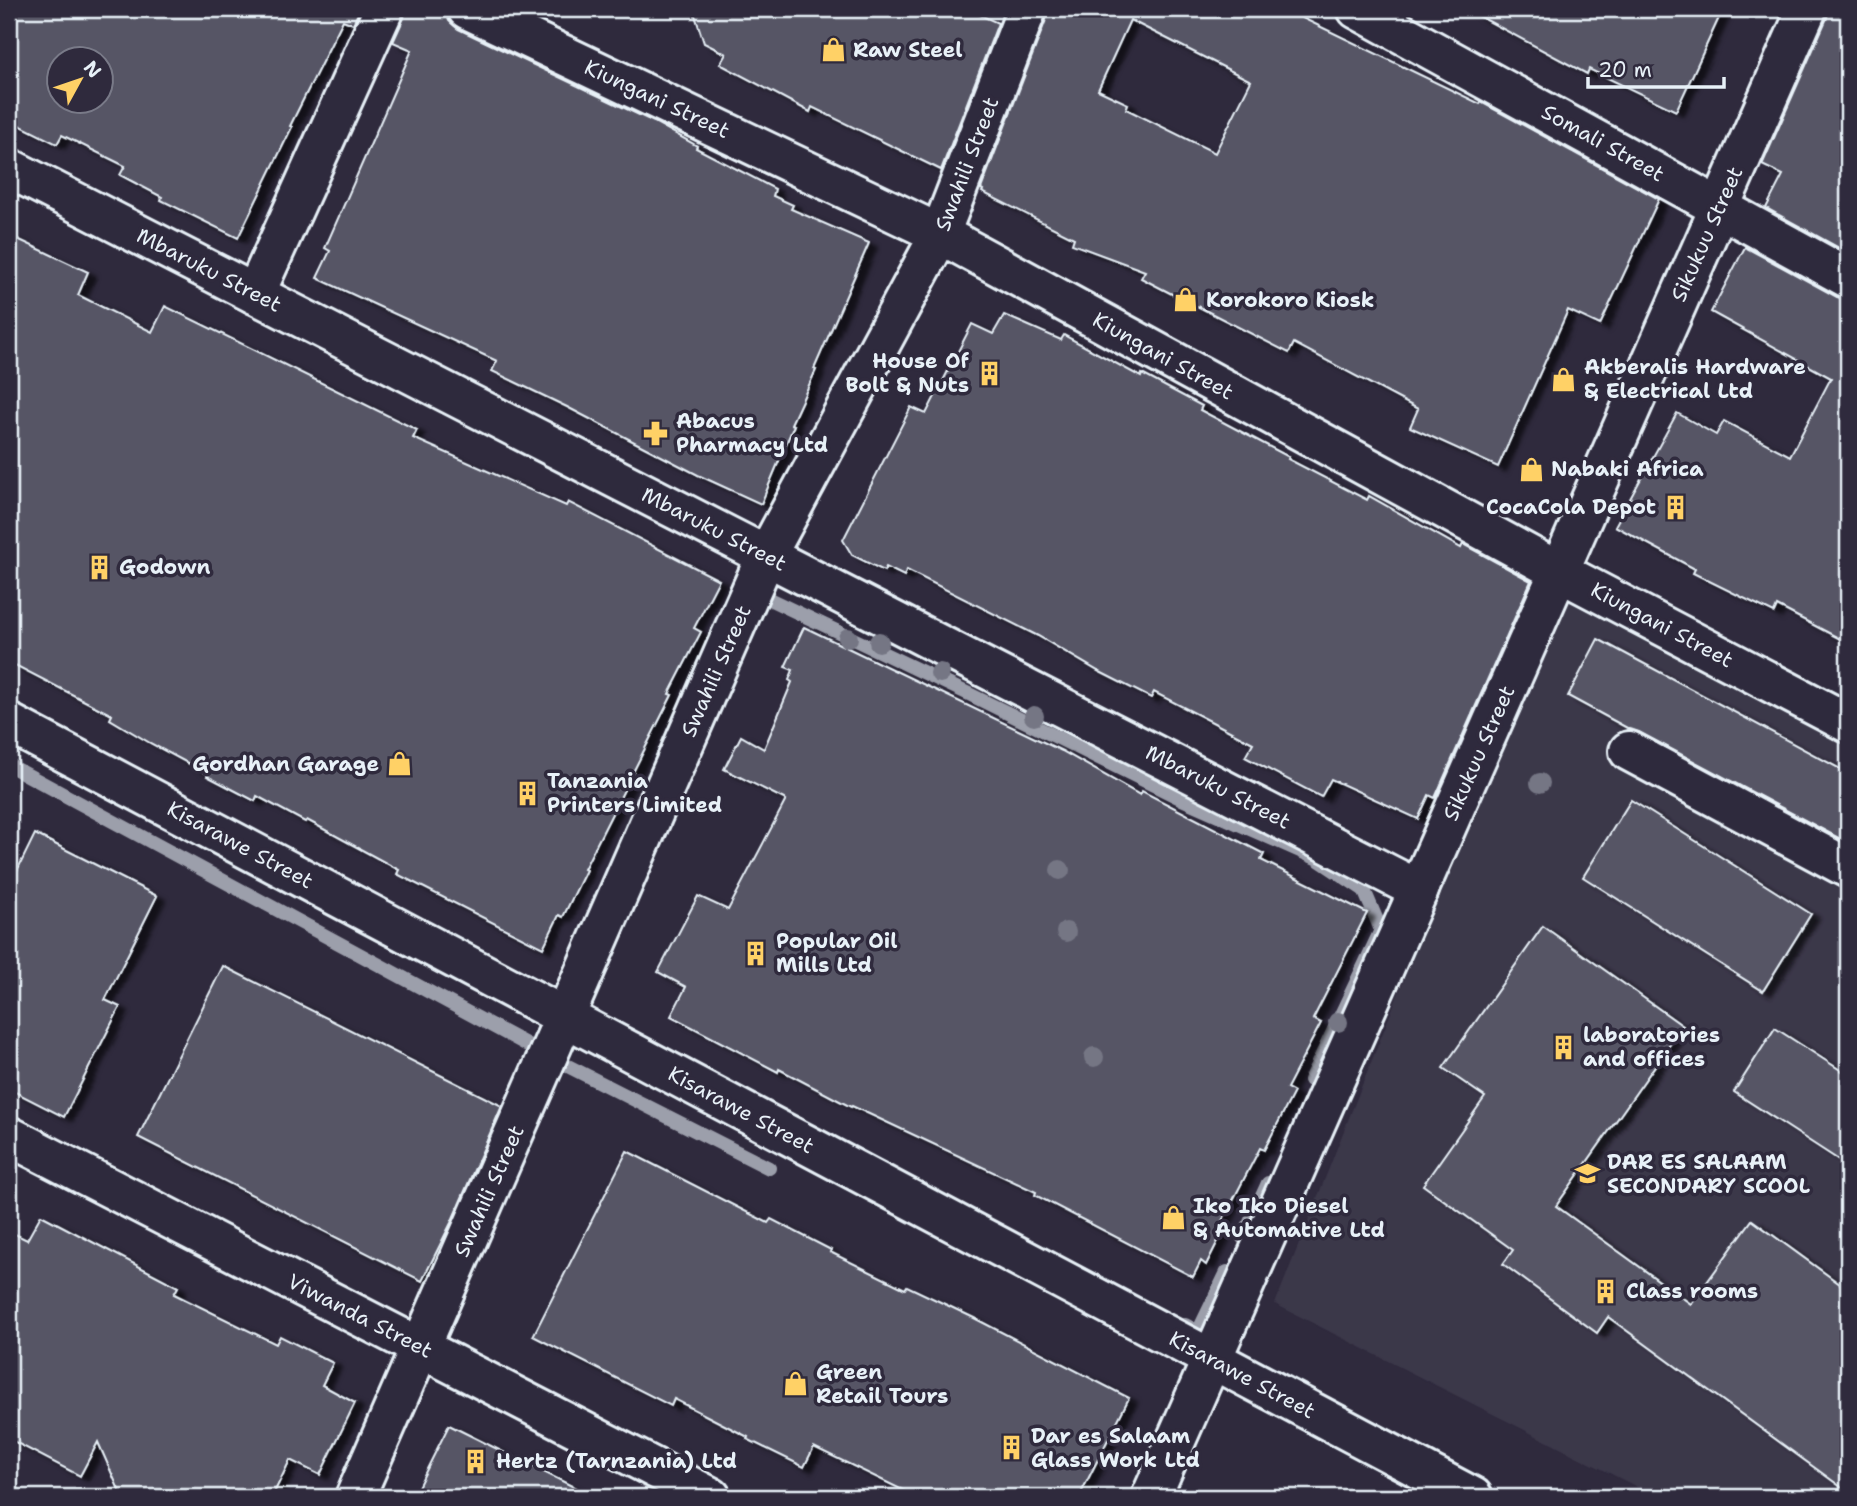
<svg xmlns="http://www.w3.org/2000/svg" width="1857" height="1506" viewBox="0 0 1857 1506" font-family="'Shantell Sans',sans-serif">
<style>
.built{fill:#3b3749}
.lines{fill:none;stroke-linecap:round;stroke-linejoin:round}
.stream{stroke:#9c9fab;stroke-width:14}
.building{fill:#575565;stroke:#e8f1f8;stroke-width:2;fill-rule:evenodd;filter:url(#shadow)}
.minor-casing{stroke:#e8f1f8;stroke-width:44}
.minor{stroke:#2f2a3d;stroke-width:38}
.tree{fill:#757684}
.labels{text-anchor:middle;stroke-width:7;stroke-linejoin:round;paint-order:stroke}
.poi-label{font-size:21px;font-weight:bold;fill:#e8f1f8;stroke:#2f2a3d;text-anchor:start}
.street-label{font-size:21px;fill:#e8f1f8;stroke:#2f2a3d}
</style>
<defs>
<filter id="shadow"><feDropShadow dx="8" dy="4.5" stdDeviation="2" flood-color="#0009"/></filter>
</defs>
<rect width="100%" height="100%" fill="#2f2a3d"/>
<filter id="ink" filterUnits="userSpaceOnUse"><feTurbulence type="fractalNoise" baseFrequency=".0143" numOctaves="2"/><feDisplacementMap in="SourceGraphic" scale="14" xChannelSelector="R" yChannelSelector="G"/><feConvolveMatrix kernelMatrix="1 2 1 2 8 2 1 2 1" color-interpolation-filters="sRGB"/></filter>
<g filter="url(#ink)">
<polygon class="built" points="1572,591 1848,740 1848,1497 1657,1497 1275,1304 1459,841"/>
<g class="lines">
<g class="stream">
<polyline points="767,598 971,695 1182,799 1316,858 1364,890 1381,930 1310,1080"/>
<polyline points="9,765 548,1056 769,1168"/>
<polyline points="1243,1238 1268,1183"/>
<polyline points="1185,1325 1198,1332 1227,1272"/>
</g>
</g>
<g class="building">
<path d="M9,9h351l-7,15 -10,-4 -53,106 2,1 -54,111 -77,-38 1,-3 -42,-22 5,-9 -63,-31 -5,9 -48,-24zM60,60h42v42h-42z"/>
<polygon points="406,9 445,10 449,21 458,29 654,122 697,146 696,148 775,189 773,196 793,205 791,209 869,243 814,369 816,370 791,424 794,425 761,504 698,475 567,407 492,371 497,361 317,278 330,251 325,248 412,50 393,42 404,18"/>
<polygon points="693,9 967,9 998,23 941,170 812,107 810,112 720,64 726,54 704,43"/>
<path d="M1048,9h236l196,95 1,-2 178,97 -59,126 -32,-15 -70,157 -88,-40 8,-18 -124,-66 -5,10 -90,-46v1l-58,-30 4,-7 -73,-27 2,-6 -92,-46 1,-2 -2,-1 66,-172zM1130,20l121,61 -36,72 -89,-44 2,-5 -30,-14z"/>
<polygon points="1466,9 1723,9 1676,111 1589,69 1587,74"/>
<polygon points="1829,9 1848,9 1848,253 1766,208 1783,175 1762,165 1827,18"/>
<polygon points="9,235 88,272 78,295 152,332 165,306 417,430 413,438 566,506 568,502 719,580 694,628 701,632 669,694 672,695 584,869 586,870 563,917 559,915 543,948 397,874 399,870 307,820 305,822 257,796 255,801 207,776 208,774 150,743 110,719 112,715 9,662"/>
<polygon points="1745,247 1837,297 1848,300 1848,643 1777,606 1774,613 1693,573 1695,569 1615,526 1677,413 1716,435 1724,421 1790,456 1831,378 1711,312"/>
<polygon points="1004,315 1061,340 1064,335 1141,377 1142,374 1202,406 1200,410 1289,457 1288,459 1367,500 1369,496 1461,548 1463,544 1531,581 1435,798 1429,795 1418,819 1331,779 1321,797 1245,757 1253,743 1154,692 1151,698 1098,671 1038,636 907,570 904,576 886,567 884,571 852,555 843,540 911,407 926,414 972,324 993,334"/>
<polygon points="804,627 1062,751 1140,795 1142,791 1264,854 1261,860 1367,913 1313,1019 1321,1023 1287,1088 1294,1092 1264,1150 1260,1148 1220,1225 1225,1227 1206,1265 1201,1261 1193,1277 1035,1195 1036,1192 852,1106 851,1107 779,1069 778,1072 671,1016 686,987 658,972 698,896 728,910 786,800 724,769 741,736 764,749 792,682 789,680 793,670 785,667"/>
<polygon points="1598,639 1848,773 1848,843 1639,732 1629,729 1568,696"/>
<polygon points="1631,800 1811,914 1763,991 1583,877"/>
<polygon points="35,834 157,896 105,1000 120,1007 64,1117 9,1089 9,887"/>
<polygon points="1543,926 1683,1026 1556,1206 1691,1304 1752,1220 1848,1290 1848,1492 1608,1317 1597,1333 1503,1264 1513,1250 1423,1185 1485,1097 1443,1068"/>
<polygon points="223,966 502,1106 451,1223 422,1281 138,1137"/>
<polygon points="1775,1028 1848,1075 1848,1166 1734,1092"/>
<polygon points="627,1151 768,1223 771,1219 831,1250 830,1252 905,1289 907,1286 974,1318 1129,1398 1079,1497 917,1497 814,1447 804,1467 747,1439 748,1437 674,1399 671,1406 533,1336"/>
<polygon points="41,1215 178,1287 174,1294 276,1344 280,1336 333,1363 322,1385 355,1403 320,1475 290,1460 272,1497 122,1497 98,1442 80,1476 9,1439 9,1231 27,1240"/>
<polygon points="449,1425 594,1497 413,1497"/>
</g>
<g class="lines">
<defs>
<g id="minor">
<polyline points="467,9 940,234 1558,571 1848,723"/>
<polyline points="1357,9 1848,278"/>
<polyline points="9,168 1419,890"/>
<polyline points="255,294 384,9"/>
<polyline points="9,723 1473,1497"/>
<polyline points="1629,751 1848,868"/>
<polyline points="9,1136 711,1497"/>
<polyline points="355,1497 766,556 940,234 1027,9"/>
<polyline points="1151,1497 1807,9"/>
</g>
</defs>
<use href="#minor" class="minor-casing"/>
<use href="#minor" class="minor"/>
</g>
<g class="tree">
<circle cx="848" cy="638" r="10"/>
<circle cx="879" cy="642" r="10"/>
<circle cx="940" cy="673" r="10"/>
<circle cx="1034" cy="716" r="10"/>
<circle cx="1540" cy="783" r="10"/>
<circle cx="1060" cy="870" r="10"/>
<circle cx="1066" cy="932" r="10"/>
<circle cx="1338" cy="1022" r="10"/>
<circle cx="1094" cy="1057" r="10"/>
</g>
</g>
<defs>
<symbol id="shop-bare" viewBox="-9 -9 18 18"><path d="M-5-2.5h2.3a2.7 3.5 0 0 1 5.4 0H5L5.5 6h-11ZM-1.5-2.5h3a1.5 2.3 0 0 0-3 0Z" fill="#ffd166" stroke="#2f2a3d" stroke-width="2.5" paint-order="stroke"/></symbol>
<symbol id="building-bare" viewBox="-9 -9 18 18"><path d="M-4-6H4V6H1V3H-1V6H-4ZM-2.5-4.3h1.7v1.8h-1.7ZM.8-4.3h1.7v1.8H.8ZM-2.5-1h1.7V.8h-1.7ZM.8-1h1.7V.8H.8Z" fill="#ffd166" stroke="#2f2a3d" stroke-width="2.5" paint-order="stroke"/></symbol>
<symbol id="pharmacy-bare" viewBox="-9 -9 18 18"><path d="M-2-6h4v4h4v4h-4v4h-4v-4h-4v-4h4Z" fill="#ffd166" stroke="#2f2a3d" stroke-width="2.5" paint-order="stroke"/></symbol>
<symbol id="school-bare" viewBox="-9 -9 18 18"><path d="M0-5L7-2L0 1L-7-2ZM-4 1L0 2.5L4 1V4Q0 6-4 4Z" fill="#ffd166" stroke="#2f2a3d" stroke-width="2.5" paint-order="stroke"/></symbol>
</defs>
<g fill-rule="evenodd">
<use href="#shop-bare" x="816" y="32" width="35" height="35"/>
<use href="#shop-bare" x="1168" y="282" width="35" height="35"/>
<use href="#building-bare" x="972" y="356" width="35" height="35"/>
<use href="#shop-bare" x="1546" y="362" width="35" height="35"/>
<use href="#pharmacy-bare" x="638" y="416" width="35" height="35"/>
<use href="#shop-bare" x="1514" y="452" width="35" height="35"/>
<use href="#building-bare" x="1658" y="490" width="35" height="35"/>
<use href="#building-bare" x="82" y="550" width="35" height="35"/>
<use href="#shop-bare" x="382" y="746" width="35" height="35"/>
<use href="#building-bare" x="510" y="776" width="35" height="35"/>
<use href="#building-bare" x="738" y="936" width="35" height="35"/>
<use href="#building-bare" x="1546" y="1030" width="35" height="35"/>
<use href="#school-bare" x="1570" y="1156" width="35" height="35"/>
<use href="#shop-bare" x="1156" y="1200" width="35" height="35"/>
<use href="#building-bare" x="1588" y="1274" width="35" height="35"/>
<use href="#shop-bare" x="778" y="1366" width="35" height="35"/>
<use href="#building-bare" x="994" y="1430" width="35" height="35"/>
<use href="#building-bare" x="458" y="1444" width="35" height="35"/>
</g>
<g class="labels">
<g class="poi-label">
<text x="853" y="57">Raw Steel</text>
<text x="1206" y="307">Korokoro Kiosk</text>
<text x="969" y="368" text-anchor="end">House Of<tspan x="969" dy="24">Bolt &amp; Nuts</tspan></text>
<text x="1584" y="374">Akberalis Hardware<tspan x="1584" dy="24">&amp; Electrical Ltd</tspan></text>
<text x="676" y="428">Abacus<tspan x="676" dy="24">Pharmacy Ltd</tspan></text>
<text x="1551" y="476">Nabaki Africa</text>
<text x="1656" y="514" text-anchor="end">CocaCola Depot</text>
<text x="119" y="574">Godown</text>
<text x="379" y="771" text-anchor="end">Gordhan Garage</text>
<text x="547" y="788">Tanzania<tspan x="547" dy="24">Printers Limited</tspan></text>
<text x="776" y="948">Popular Oil<tspan x="776" dy="24">Mills Ltd</tspan></text>
<text x="1583" y="1042">laboratories<tspan x="1583" dy="24">and offices</tspan></text>
<text x="1607" y="1169">DAR ES SALAAM<tspan x="1607" dy="24">SECONDARY SCOOL</tspan></text>
<text x="1193" y="1213">Iko Iko Diesel<tspan x="1193" dy="24">&amp; Automative Ltd</tspan></text>
<text x="1626" y="1298">Class rooms</text>
<text x="816" y="1379">Green<tspan x="816" dy="24">Retail Tours</tspan></text>
<text x="1031" y="1443">Dar es Salaam<tspan x="1031" dy="24">Glass Work Ltd</tspan></text>
<text x="496" y="1468">Hertz (Tarnzania) Ltd</text>
</g>
<g class="street-label">
<text transform="translate(657 99) rotate(25)" y="7">Kiungani Street</text>
<text transform="translate(1603 143) rotate(29)" y="7">Somali Street</text>
<text transform="translate(967 164) rotate(-69)" y="7">Swahili Street</text>
<text transform="translate(1707 234) rotate(-66)" y="7">Sikukuu Street</text>
<text transform="translate(209 270) rotate(27)" y="7">Mbaruku Street</text>
<text transform="translate(1163 356) rotate(29)" y="7">Kiungani Street</text>
<text transform="translate(714 529) rotate(27)" y="7">Mbaruku Street</text>
<text transform="translate(1662 625) rotate(28)" y="7">Kiungani Street</text>
<text transform="translate(716 671) rotate(-66)" y="7">Swahili Street</text>
<text transform="translate(1479 753) rotate(-66)" y="7">Sikukuu Street</text>
<text transform="translate(1218 787) rotate(27)" y="7">Mbaruku Street</text>
<text transform="translate(240 845) rotate(28)" y="7">Kisarawe Street</text>
<text transform="translate(741 1110) rotate(28)" y="7">Kisarawe Street</text>
<text transform="translate(489 1191) rotate(-66)" y="7">Swahili Street</text>
<text transform="translate(360 1316) rotate(27)" y="7">Viwanda Street</text>
<text transform="translate(1242 1375) rotate(28)" y="7">Kisarawe Street</text>
</g>
</g>
<rect width="1857" height="1506" fill="none" stroke="#2f2a3d" stroke-width="35"/>
<rect x="18" y="18" width="1822" height="1471" fill="none" stroke="#e8f1f8" stroke-width="2.5" filter="url(#ink)"/>
<g transform="translate(80 80) rotate(50)"><circle r="33" fill="#2f2a3d" stroke="#797a88" stroke-width="2"/>
<path d="M0-5L12 26L0 18L-12 26Z" fill="#ffd166"/>
<text y="-10" font-size="19" font-weight="bold" text-anchor="middle" fill="#e8f1f8">N</text>
</g>
<path d="M1588 77v10h136v-10" fill="none" stroke="#e8f1f8" stroke-width="3.5"/>
<text x="1598" y="77" font-size="21" fill="#e8f1f8" stroke="#2f2a3d" stroke-width="5" paint-order="stroke">20 m</text>
</svg>
